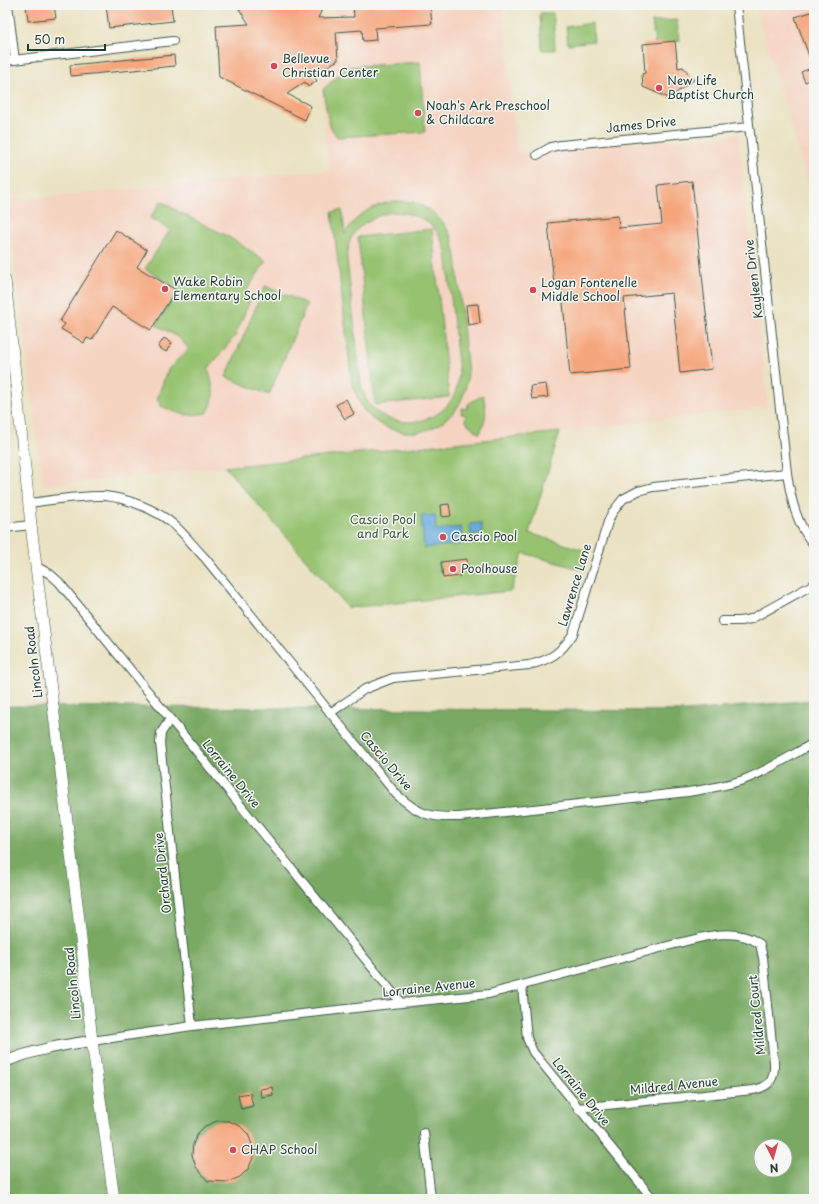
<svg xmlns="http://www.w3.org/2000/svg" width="819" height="1204" viewBox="0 0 819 1204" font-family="'Playpen Sans',sans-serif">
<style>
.built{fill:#f5d3c1}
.green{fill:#97c371;stroke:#5b8052;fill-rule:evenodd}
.forest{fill:#79a963;stroke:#4c734c;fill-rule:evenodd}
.water{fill:#68aadc;stroke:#447488}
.building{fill:#f6a67d}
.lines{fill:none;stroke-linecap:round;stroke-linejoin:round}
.minor-casing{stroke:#3d5649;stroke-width:10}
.tertiary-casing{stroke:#3d5649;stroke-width:12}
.secondary-casing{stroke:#3d5649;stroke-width:12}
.minor{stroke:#fff;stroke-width:8}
.tertiary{stroke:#fff;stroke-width:10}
.secondary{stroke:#fff;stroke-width:11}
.poi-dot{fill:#d1495b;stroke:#f6f6f2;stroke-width:1.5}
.labels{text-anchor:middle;stroke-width:3;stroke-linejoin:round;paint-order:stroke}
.poi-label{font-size:12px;fill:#1f3d34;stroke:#f6f6f2;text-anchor:start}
.street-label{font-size:12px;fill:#1f3d34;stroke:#f6f6f2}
.park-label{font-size:12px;fill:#3d5e43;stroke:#f6f6f2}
</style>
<rect width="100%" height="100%" fill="#f6f6f2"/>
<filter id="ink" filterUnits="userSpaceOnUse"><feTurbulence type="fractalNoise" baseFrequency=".025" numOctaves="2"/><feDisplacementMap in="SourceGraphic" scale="8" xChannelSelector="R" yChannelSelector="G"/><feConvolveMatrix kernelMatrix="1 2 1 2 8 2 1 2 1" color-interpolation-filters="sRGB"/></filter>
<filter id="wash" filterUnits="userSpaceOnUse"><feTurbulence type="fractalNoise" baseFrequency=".012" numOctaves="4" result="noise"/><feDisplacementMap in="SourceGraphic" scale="16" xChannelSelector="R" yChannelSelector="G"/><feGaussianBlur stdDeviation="0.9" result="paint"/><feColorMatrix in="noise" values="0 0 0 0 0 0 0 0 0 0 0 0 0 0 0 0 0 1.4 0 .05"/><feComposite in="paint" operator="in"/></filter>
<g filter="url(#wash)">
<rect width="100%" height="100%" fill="#eae2c2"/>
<g class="built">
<polygon points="334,5 503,5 517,153 738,134 768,407 560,432 43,486 7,201 329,170 319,72 338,60"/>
<polygon points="755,5 814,5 814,203 808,183"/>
</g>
<g class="green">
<polygon points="540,13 553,13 555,50 542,50"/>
<polygon points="677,20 679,41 655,43 652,22"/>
<polygon points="592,23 594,41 568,44 566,27"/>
<polygon points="420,62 425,132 337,137 329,125 323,89 348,67"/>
<path d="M161,201l20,12 48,24 37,24 -19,29 5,6 -17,40 -27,33c5,15 9,30 -1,44 -22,4 -25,2 -46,-7l-4,-7 9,-25 4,-7 19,-18 -11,-12 -22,-12 22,-36 -33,-20 25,-39 -20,-12z"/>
<path d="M394,201l19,1 17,8 13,12 9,16 4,19 12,117c-2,13 -4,23 -11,34 -2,4 -6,6 -9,9 -21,21 -55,20 -78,0 -10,-9 -14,-22 -18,-34l-20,-171 10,-2 3,24c12,-21 27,-28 49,-33zM390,212c30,1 46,10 56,39l13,122c-1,11 -3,20 -9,29 -19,27 -68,27 -84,-3 -2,-4 -4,-9 -5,-14l-14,-126c1,-5 1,-11 2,-16 6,-18 25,-26 41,-31z"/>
<polygon points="432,229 449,397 375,405 358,237"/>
<polygon points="265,286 307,304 269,395 226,377"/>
<path d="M483,395c4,16 4,25 -4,39l-14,-13 1,-6 -5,-1 1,-6 5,1 1,-5z"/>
<polygon points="560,432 529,533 590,552 583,570 523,553 511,591 348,608 225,467"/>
</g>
<path class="forest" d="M814,700v499h-809v-493l681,5zM761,1146h24v24h-24z"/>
<g class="water">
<polygon points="435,515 436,530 461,527 463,544 424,548 421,516"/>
<polygon points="481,523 482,533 471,535 470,524"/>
</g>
<g id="blocks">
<g class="building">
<polygon points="26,5 54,5 56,18 28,21"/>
<polygon points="106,5 171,5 173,21 109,28"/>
<polygon points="245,5 324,5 318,18 354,17 353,5 430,5 432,24 375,28 376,40 363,41 362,30 336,32 338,60 313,75 317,81 308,87 305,82 287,94 311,106 305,120 219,77 216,26 249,24 239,9"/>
<polygon points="814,11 814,66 813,67 795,17"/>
<polygon points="675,41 678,68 683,67 694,80 669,98 643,87 642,74 645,73 643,44"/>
<polygon points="174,55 175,66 71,76 70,65"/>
<polygon points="814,67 814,78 805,82 801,72"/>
<polygon points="692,181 712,369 680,373 672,293 624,298 631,369 570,375 561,283 554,284 548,223 618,216 619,228 662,224 658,185"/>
<polygon points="116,230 147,250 137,267 176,290 151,330 112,307 92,340 87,338 84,343 61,329 65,324 60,321"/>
<polygon points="478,304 480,323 468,325 466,305"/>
<polygon points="164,338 172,343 166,352 158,347"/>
<polygon points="546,384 548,397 532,399 530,386"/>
<polygon points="346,399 354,414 345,419 336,405"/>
<polygon points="449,504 451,516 442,517 441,505"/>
<polygon points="467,559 468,569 460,569 460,576 443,578 441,562"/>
<polygon points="272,1087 273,1095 261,1097 260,1089"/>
<polygon points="250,1093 253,1106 241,1109 238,1095"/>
<polygon points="217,1121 229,1121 240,1126 248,1134 253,1147 253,1158 248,1169 240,1177 228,1182 208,1181 196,1167 192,1155 193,1144 198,1133 205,1126"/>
</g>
</g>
</g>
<g filter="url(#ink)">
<use href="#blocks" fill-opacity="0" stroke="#3d5649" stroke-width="1"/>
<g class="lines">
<defs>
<g id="minor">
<polyline points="8,5 15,60"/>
<path d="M736,5l51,468c4,26 9,51 27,72"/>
<polyline points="5,61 173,41"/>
<polyline points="537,155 551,147 561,145 749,127"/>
<path d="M29,503c25,-3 51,-8 76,-7 22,2 52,14 68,28 12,10 21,23 32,34l191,236c22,20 33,24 63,23l229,-25c19,-3 37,-6 55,-12 25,-9 48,-25 71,-37"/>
<polyline points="5,528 31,525"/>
<polyline points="37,567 50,574 59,582 401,1003"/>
<polyline points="722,621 740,621 751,619 814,584"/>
<path d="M330,713l35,-24 28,-11 136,-13c21,-5 32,-12 44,-31l35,-112 4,-9 11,-14 15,-8 15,-4 134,-14"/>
<polyline points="170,719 161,733 160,743 192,1026"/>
<polyline points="522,986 527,1038 533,1052 653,1199"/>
<path d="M92,1041l100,-15 209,-23 88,-9 186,-50c27,-7 61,-18 85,0l3,14 11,104c1,17 -4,25 -21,28l-175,18"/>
<polyline points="424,1133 431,1199"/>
</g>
<path id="tertiary" d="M5,1062c28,-12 57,-17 87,-21"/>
<polyline id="secondary" points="5,280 31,525 78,912 92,1041 114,1199"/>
</defs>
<use href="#minor" class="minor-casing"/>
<use href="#tertiary" class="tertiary-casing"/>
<use href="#secondary" class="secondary-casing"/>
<use href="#minor" class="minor"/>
<use href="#tertiary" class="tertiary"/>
<use href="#secondary" class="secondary"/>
</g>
</g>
<g class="poi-dot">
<circle cx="274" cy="66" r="4"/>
<circle cx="659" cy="88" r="4"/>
<circle cx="418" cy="113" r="4"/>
<circle cx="165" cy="289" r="4"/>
<circle cx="533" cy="290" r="4"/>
<circle cx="443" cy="537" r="4"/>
<circle cx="453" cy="569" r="4"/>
<circle cx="233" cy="1150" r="4"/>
</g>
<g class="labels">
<g class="poi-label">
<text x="282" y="63">Bellevue<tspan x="282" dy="14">Christian Center</tspan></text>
<text x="667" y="85">New Life<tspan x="667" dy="14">Baptist Church</tspan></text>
<text x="426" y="110">Noah's Ark Preschool<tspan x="426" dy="14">&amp; Childcare</tspan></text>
<text x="173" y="286">Wake Robin<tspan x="173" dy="14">Elementary School</tspan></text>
<text x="541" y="287">Logan Fontenelle<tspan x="541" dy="14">Middle School</tspan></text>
<text x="451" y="541">Cascio Pool</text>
<text x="461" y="573">Poolhouse</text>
<text x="241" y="1154">CHAP School</text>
</g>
<g class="street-label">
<text transform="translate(641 125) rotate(-6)" y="4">James Drive</text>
<text transform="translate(754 279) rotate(-97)" y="4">Kayleen Drive</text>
<text transform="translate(575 585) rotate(-73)" y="4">Lawrence Lane</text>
<text transform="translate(34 662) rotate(-97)" y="4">Lincoln Road</text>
<text transform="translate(386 761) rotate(50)" y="4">Cascio Drive</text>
<text transform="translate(231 774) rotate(51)" y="4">Lorraine Drive</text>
<text transform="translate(163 873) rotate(-96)" y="4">Orchard Drive</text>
<text transform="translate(73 983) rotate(-96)" y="4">Lincoln Road</text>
<text transform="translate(429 988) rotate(-6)" y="4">Lorraine Avenue</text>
<text transform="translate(757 1015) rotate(-96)" y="4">Mildred Court</text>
<text transform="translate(674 1086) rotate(-6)" y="4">Mildred Avenue</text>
<text transform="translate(581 1092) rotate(51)" y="4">Lorraine Drive</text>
</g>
<g class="park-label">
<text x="383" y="524">Cascio Pool<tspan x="383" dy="14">and Park</tspan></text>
</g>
</g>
<rect width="819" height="1204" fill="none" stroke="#f6f6f2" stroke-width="20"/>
<g transform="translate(773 1158) rotate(174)"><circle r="19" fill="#f6f6f2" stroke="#a0aca6"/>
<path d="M0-3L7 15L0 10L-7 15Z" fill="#d1495b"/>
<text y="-6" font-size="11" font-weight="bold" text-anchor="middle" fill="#1f3d34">N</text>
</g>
<path d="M28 44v6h77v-6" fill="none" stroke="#1f3d34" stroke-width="2"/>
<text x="34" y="44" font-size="12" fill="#1f3d34" stroke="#f6f6f2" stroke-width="3" paint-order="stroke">50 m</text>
</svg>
